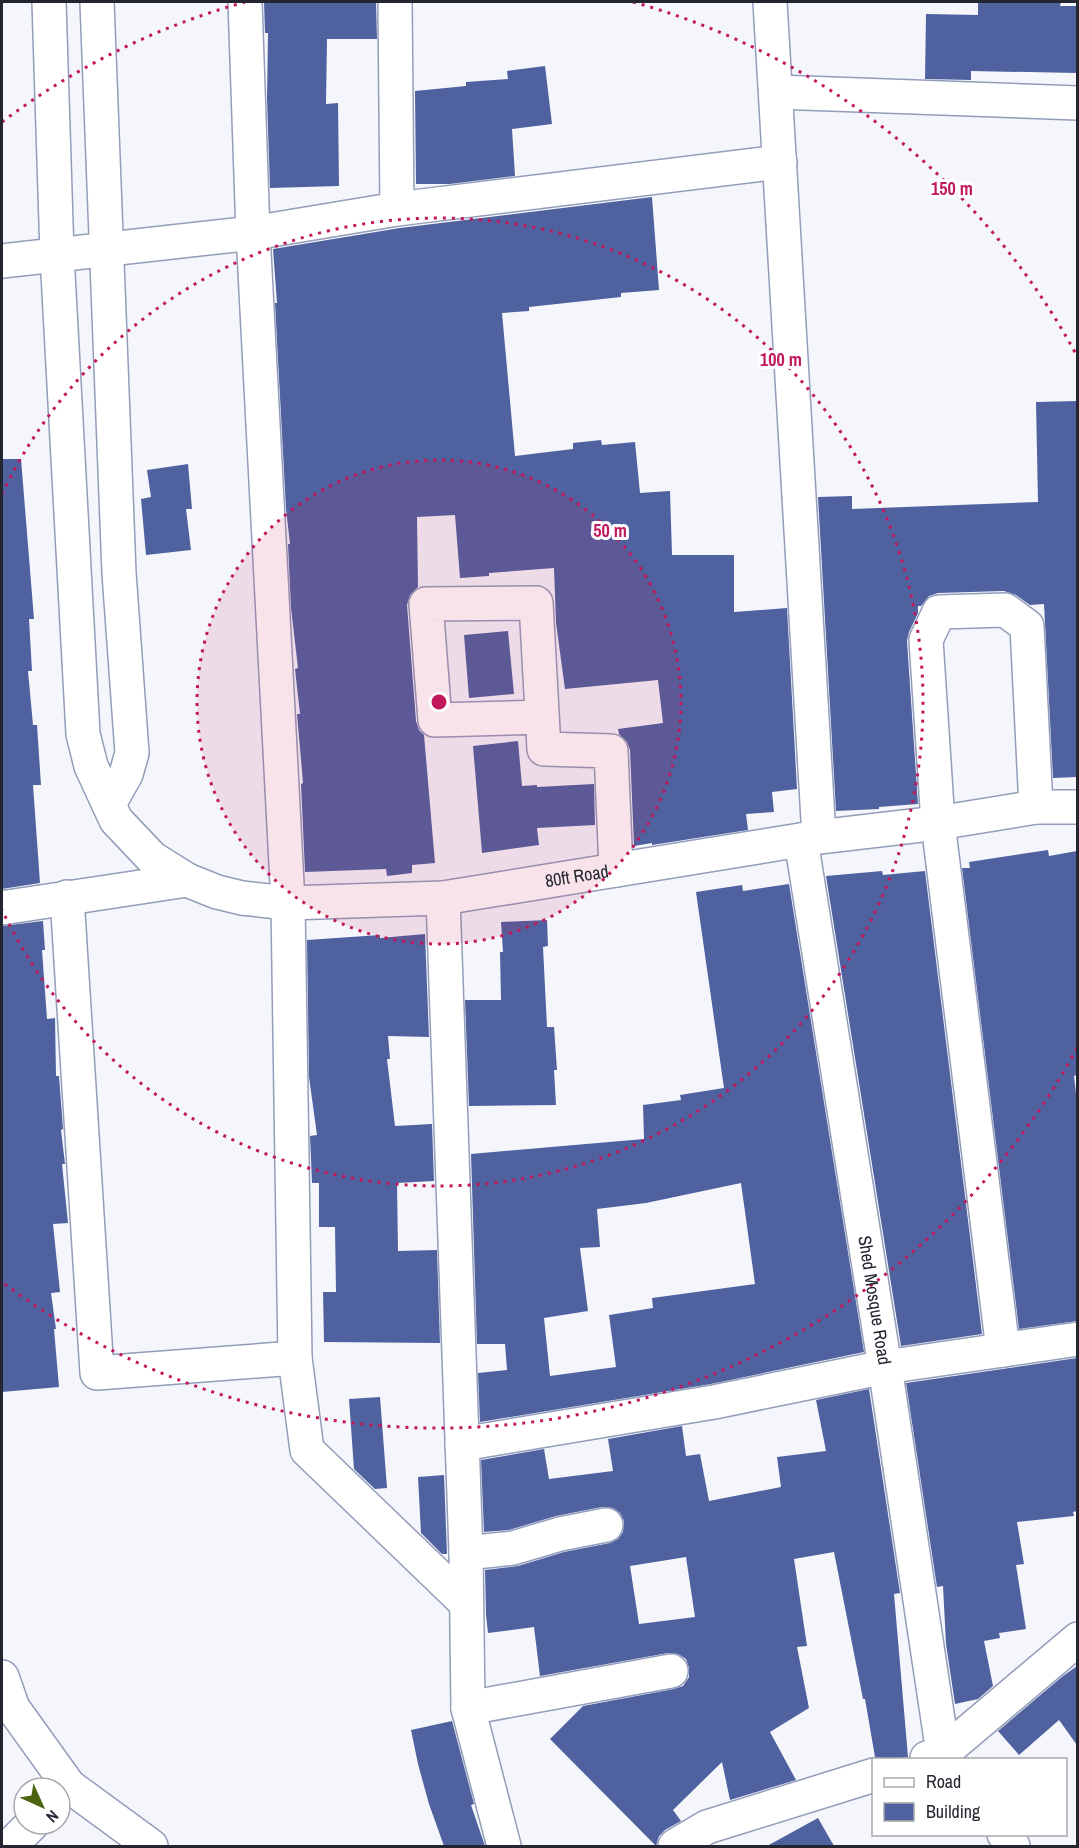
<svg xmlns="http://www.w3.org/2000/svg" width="1079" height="1848" viewBox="0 0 1079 1848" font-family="'Archivo Narrow',sans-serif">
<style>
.building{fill:#4f629f;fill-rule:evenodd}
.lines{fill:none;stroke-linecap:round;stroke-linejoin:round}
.minor-casing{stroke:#939db9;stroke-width:36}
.major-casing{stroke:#939db9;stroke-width:36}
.minor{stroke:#fff;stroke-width:33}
.major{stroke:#fff;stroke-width:33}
.ring{fill:none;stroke:#c2185b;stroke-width:3;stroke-dasharray:3 6}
.labels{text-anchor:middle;stroke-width:6;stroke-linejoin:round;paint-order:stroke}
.street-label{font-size:18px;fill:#232631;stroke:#fff}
.centre{fill:#c2185b;stroke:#fff;stroke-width:3}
.ring-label{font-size:18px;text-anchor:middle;font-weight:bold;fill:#c2185b;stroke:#fff;stroke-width:6;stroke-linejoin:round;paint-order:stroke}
</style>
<rect width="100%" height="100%" fill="#f4f6fc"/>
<g class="building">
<polygon points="264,2 376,2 377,39 327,39 326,104 338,103 339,186 270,188 267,99 268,33 265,33"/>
<polygon points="978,2 1061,2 1060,6 1077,6 1077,73 971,71 971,80 925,79 926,14 978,15"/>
<polygon points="545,66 552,124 512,129 515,176 450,184 416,184 415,91 466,86 466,82 508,79 507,71"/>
<polygon points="652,197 659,290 621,293 621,297 529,307 529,311 502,313 515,456 573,449 573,443 601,440 602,445 635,442 640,493 670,491 672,555 734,555 734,612 787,608 797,789 772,792 774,812 746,814 748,830 652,845 652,843 634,846 630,750 627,742 619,734 618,729 663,723 658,680 565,689 556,623 554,568 489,573 489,576 460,578 455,515 417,517 418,587 410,595 407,605 416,721 419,730 424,735 435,863 412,865 412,873 387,876 386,869 305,872 301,784 303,783 297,714 300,714 295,669 298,668 291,608 288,544 290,544 286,509 275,303 277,303 273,249 400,228"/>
<polygon points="1077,401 1077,777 1053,778 1044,604 1030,605 1016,595 1004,591 938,593 929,596 921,606 918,606 918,613 909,632 907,641 918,804 879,807 879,809 836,811 818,497 852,496 852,509 1038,502 1036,402"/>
<polygon points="2,459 21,459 34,619 29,619 32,671 28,671 33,725 37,725 41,785 33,785 40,883 2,889"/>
<polygon points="188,464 192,509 186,509 191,550 146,555 141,499 151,497 147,470"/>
<polygon points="508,631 514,694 469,698 464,635"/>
<polygon points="518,741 522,786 537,785 537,787 594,784 595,825 537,828 539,845 482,853 473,746"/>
<polygon points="1048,850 1049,856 1077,851 1077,1075 1074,1076 1077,1102 1077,1321 1019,1329 962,868 970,868 969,862"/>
<polygon points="882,871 883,875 925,871 982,1334 901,1346 826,876"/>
<path d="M789,884l75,468 -153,32 -231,38 -2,-49 29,-3 -2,-26h-28l-6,-190 173,-15 -1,-34 38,-5 -1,-5 44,-7 -28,-196 46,-7 1,6zM741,1183l14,101 -103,14 1,10 -44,7 7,52 -66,9 -6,-58 44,-7 -8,-63 20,-1 -3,-38 49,-6z"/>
<polygon points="547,920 548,946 543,947 547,1027 554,1027 557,1070 554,1070 556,1105 469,1106 465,1000 501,1000 500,952 503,952 501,922"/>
<polygon points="43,921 45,950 42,950 47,1019 55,1018 56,1076 59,1076 63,1129 61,1130 65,1164 62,1164 68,1223 53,1224 60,1292 51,1293 56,1329 54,1329 59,1387 2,1392 2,926"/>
<polygon points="425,934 429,1037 388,1036 390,1059 387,1059 395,1126 432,1124 434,1181 397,1183 398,1251 437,1250 440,1343 324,1342 323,1292 336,1292 335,1227 319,1227 319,1183 312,1183 310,1136 317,1135 309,1077 307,940 380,935 380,938"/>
<polygon points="1077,1358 1077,1511 1073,1512 1074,1516 1017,1522 1024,1564 1016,1565 1026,1629 999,1633 1000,1638 984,1641 993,1686 978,1699 955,1704 946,1644 943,1586 937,1587 906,1383"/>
<path d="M869,1389l31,204 -6,1 14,163 -24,3 -9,-3 -10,-58h-2l-29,-147 -40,7 13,87 -10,1 12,61 -39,24 26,48 -66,20 -8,-38 -49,48 8,11 -16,9 -6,6 -3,10 -106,-107 33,-33 91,-17 9,-3 6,-9v-9l-3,-9 -8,-5 -10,-1 -128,23 -6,-49 -46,6 -2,-18 -1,-45 33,-4 46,-14 46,-9 8,-4 5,-7 1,-11 -4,-8 -7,-5 -11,-1 -46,9 -47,14 -25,2 -3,-72 63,-11 5,30 64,-8 -5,-32 74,-13 4,30 14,-2 9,47 72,-14 -4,-30 49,-6 -10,-51zM686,1557l9,60 -56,7 -9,-58z"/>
<polygon points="380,1397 387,1488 375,1489 354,1469 349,1399"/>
<polygon points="444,1475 447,1554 442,1554 421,1533 418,1477"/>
<polygon points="1077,1666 1077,1745 1059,1720 1019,1755 998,1731 1063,1676"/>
<polygon points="452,1721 474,1804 471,1805 485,1846 444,1846 429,1804 418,1764 411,1730"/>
<polygon points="818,1818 834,1846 767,1846"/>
</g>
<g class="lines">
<defs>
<g id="minor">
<polyline points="245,2 253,233 288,903 295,1358 307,1450 466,1603"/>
<polyline points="395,2 397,209"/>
<polyline points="770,2 819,837"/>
<polyline points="776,92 1078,103"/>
<polyline points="2,261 253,233 397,209 780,162"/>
<polyline points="542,717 435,720 426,604 536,603 544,749 611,751 616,870"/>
<path id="s1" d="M801,840l84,527 58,386 5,7"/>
<polyline points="67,897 97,1373 295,1358"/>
<polyline points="443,898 466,1553 468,1708 504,1846"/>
<polyline points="2,908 187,880"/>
<polyline points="1003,1350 938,823 926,640 939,612 1005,610 1027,626 1036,807"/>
<polyline points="462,1444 714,1402 885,1367 1078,1339"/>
<polyline points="466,1553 513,1548 560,1534 606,1525"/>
<polyline points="2,1677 13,1708 69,1786 151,1846"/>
<polyline points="468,1708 671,1671"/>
<polyline points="927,1758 943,1753 1078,1639"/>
<polyline points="1004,1834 1013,1846"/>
<polyline points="10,1846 32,1824"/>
<polyline points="675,1846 707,1827 874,1775"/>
</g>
<g id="major">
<path id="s2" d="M49,2l8,253 26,479 8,32 25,54 36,38 35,22 30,12 25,6 46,5 155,-5 376,-61 119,-14 98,-16h42"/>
<polyline points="97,2 119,573 132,753 126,774 109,804"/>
</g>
</defs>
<use href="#minor" class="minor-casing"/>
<use href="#major" class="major-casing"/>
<use href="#minor" class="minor"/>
<use href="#major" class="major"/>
</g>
<circle cx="439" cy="702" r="242" fill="#c2185b" fill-opacity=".12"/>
<g class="ring">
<circle cx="439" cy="702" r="242"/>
<path d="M2 494A484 484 0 1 1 2 910"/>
<path d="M1077 1048A726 726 0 0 1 2 1282M2 122A726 726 0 0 1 245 2M633 2A726 726 0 0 1 1077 356"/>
</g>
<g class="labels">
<g class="street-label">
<text dy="6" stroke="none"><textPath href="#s2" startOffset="1314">80ft Road</textPath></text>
<text dy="6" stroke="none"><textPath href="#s1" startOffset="466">Shed Mosque Road</textPath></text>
</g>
</g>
<circle cx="439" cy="702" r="9" class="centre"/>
<g class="ring-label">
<text x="952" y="195">150 m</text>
<text x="781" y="366">100 m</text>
<text x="610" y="537">50 m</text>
</g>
<rect width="1079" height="1848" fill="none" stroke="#232631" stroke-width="6"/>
<rect x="872" y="1758" width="195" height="78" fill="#ffffff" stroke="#a7a8ad" stroke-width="1.5"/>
<rect x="884" y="1778" width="30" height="9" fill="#ffffff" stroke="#a7a8ad" stroke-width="1.5"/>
<text x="926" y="1788" font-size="18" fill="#232631">Road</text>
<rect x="884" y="1803" width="30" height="18" fill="#4f629f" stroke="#a7a8ad" stroke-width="1.5"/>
<text x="926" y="1818" font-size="18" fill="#232631">Building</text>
<g transform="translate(42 1806) rotate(135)"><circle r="28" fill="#ffffff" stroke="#a7a8ad" stroke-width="1.5"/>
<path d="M0-4.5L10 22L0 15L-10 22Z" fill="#4c6310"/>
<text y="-9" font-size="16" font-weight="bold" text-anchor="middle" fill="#232631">N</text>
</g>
</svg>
